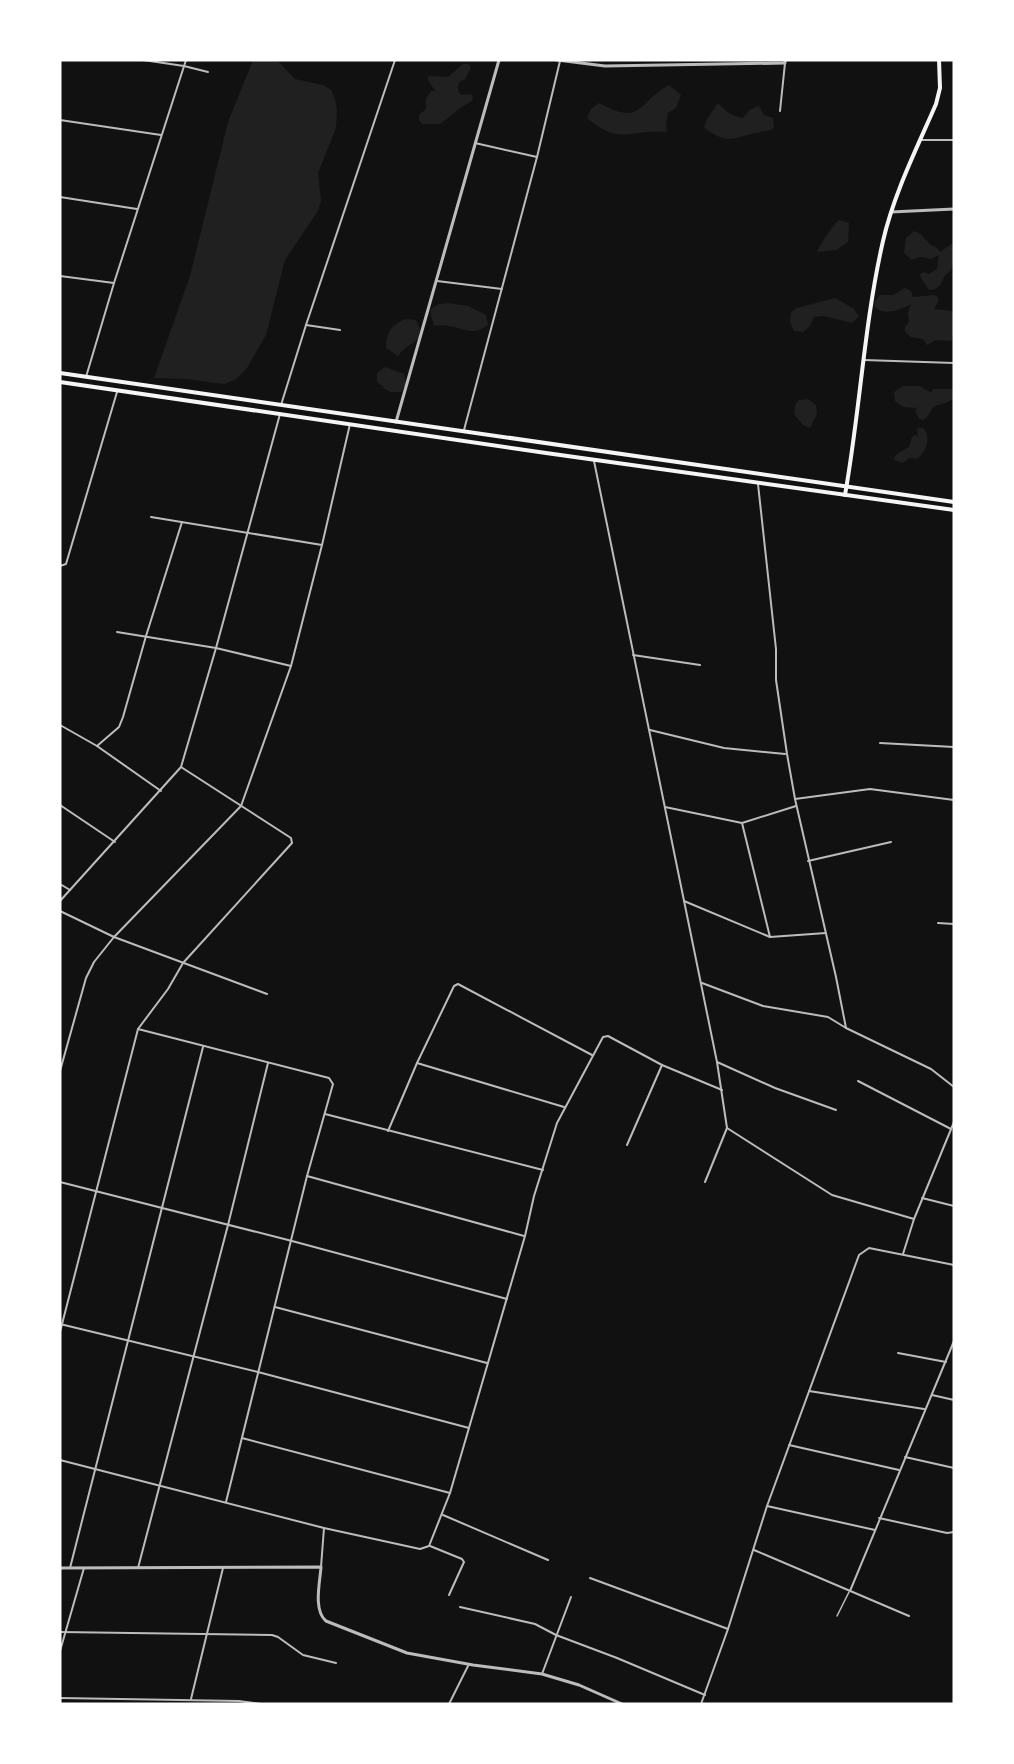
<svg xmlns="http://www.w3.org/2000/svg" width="1014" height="1764" viewBox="0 0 1014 1764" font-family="'Exo 2',sans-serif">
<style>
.green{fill:#202020}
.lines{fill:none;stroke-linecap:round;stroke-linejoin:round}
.service{stroke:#bcbcbc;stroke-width:1.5}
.minor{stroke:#bcbcbc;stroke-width:2}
.tertiary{stroke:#bcbcbc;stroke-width:3}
.secondary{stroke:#f5f5f5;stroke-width:4}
.trunk{stroke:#f5f5f5;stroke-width:4}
</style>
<rect width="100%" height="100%" fill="#111"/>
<g class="green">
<polygon points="253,60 277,60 295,79 323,85 331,90 335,99 337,109 336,128 318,173 321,201 318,211 285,260 266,335 247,368 235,380 224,384 186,379 154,378 190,276 228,122"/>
<path d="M463,64h5l3,3 -6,13 -5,1c-3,5 -3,9 1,14l10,-1 2,4 -2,4 -8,4 -23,18h-18l-3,-4v-5l7,-6v-10l5,-8h4l-7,-11v-4l20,1z"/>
<path d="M669,85l12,10 -5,13 -8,5 -2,10 1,9c-36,-4 -46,15 -80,-14l4,-9 8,-6c44,24 38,-1 70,-18z"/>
<path d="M718,103c8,9 14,13 25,15l6,-8 10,-4 5,9 9,3 1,10c-6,3 -8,3 -14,4 -25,4 -29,15 -56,-4l3,-9z"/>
<path d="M839,220l10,3 -1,19 -12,8 -19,2c4,-9 15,-26 22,-32z"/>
<path d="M914,231c9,3 9,7 15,12 4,4 8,3 11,9l14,-10c0,12 3,27 -9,33 -3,8 -6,15 -16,15l-8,-12 -1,-4 4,-2 5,2 8,-5 2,-14 -8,4 -11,-2 -9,3v-1l-7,-6 2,-15z"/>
<path d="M905,288l6,3 2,6 21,-2 4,2v5l-4,7 20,2v22l-3,8 -15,-1 -9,5 -4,-6 -12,-2 -6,-5v-5l4,-5 -1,-10 3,-8c-11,6 -27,13 -37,2l1,-5 5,-6h13z"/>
<polygon points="835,298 853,308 859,316 852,323 824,316 814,317 810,326 803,332 794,331 790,322 791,312 797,308"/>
<path d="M448,303l20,3 18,9 2,10c-18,15 -31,-4 -54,1l-4,-16 9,-6z"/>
<path d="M406,319l10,1 4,9 -1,9c-7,7 -15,9 -21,18l-12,-8c0,-16 6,-24 20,-29z"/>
<polygon points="385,367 404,374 406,384 401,392 391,392 382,388 384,387 377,382 377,373"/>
<path d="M903,386h16l9,5 4,1 1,-3h21v9c-7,7 -15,5 -22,10l-2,5 -6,7 -5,-1 -4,-9 2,-2 -14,-1 -8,-6 -1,-9z"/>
<polygon points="808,399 816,405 817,414 810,428 803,425 794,414 796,403 799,400"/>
<path d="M917,428h6c9,9 3,24 -6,31l-7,-1 -8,5 -9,-4 4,-5 12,-7 3,-10 4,-2 2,2z"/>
</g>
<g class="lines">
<polyline class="service" points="837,1616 849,1592"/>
<g class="minor">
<polyline points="143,60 184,66 208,72"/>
<polyline points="780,111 785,63"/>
<polyline points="60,120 161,135"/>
<polyline points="921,140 954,140"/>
<polyline points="475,143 537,157"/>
<polyline points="60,197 137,209"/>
<polyline points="60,276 114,283"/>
<polyline points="437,281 502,289"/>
<polyline points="306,325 340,330"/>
<polyline points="864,360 954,363"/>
<polyline points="86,377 114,283 186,60"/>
<polyline points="281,405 306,325 395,60"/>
<polyline points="464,430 537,157 560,61"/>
<polyline points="594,461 717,1062 727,1128"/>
<polyline points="758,484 776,649 776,680 787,754 795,799 836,977 846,1028"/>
<polyline points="151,517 322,545"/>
<polyline points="60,566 66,564 117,392"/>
<polyline points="117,632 216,648 291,666"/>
<polyline points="633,655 700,665"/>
<polyline points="60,725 97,746 161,791"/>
<polyline points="650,730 724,748 785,754"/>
<polyline points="880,743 954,747"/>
<polyline points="97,746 119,727 123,717 146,636 182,522"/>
<polyline points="795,799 870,789 954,800"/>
<polyline points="60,805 115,842"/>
<polyline points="665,807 742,823 796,806"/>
<polyline points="742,823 770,937"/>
<polyline points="808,861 891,842"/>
<polyline points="60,884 70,890"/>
<polyline points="60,901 181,767 216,648 280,414"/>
<polyline points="684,901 770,937 826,933"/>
<polyline points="60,911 114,937 267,994"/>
<polyline points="938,923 954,924"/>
<polyline points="702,983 763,1006 828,1017 846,1028 931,1069 954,1087"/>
<polyline points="138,1029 329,1078 333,1084 307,1176 226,1502"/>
<polyline points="717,1062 775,1088 836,1110"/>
<polyline points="417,1063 564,1107"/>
<polyline points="60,1071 86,978 94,962 114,937 241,806 291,666 322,545 350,424"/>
<polyline points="858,1081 951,1129"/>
<polyline points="325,1114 543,1170"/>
<polyline points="727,1128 832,1195 914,1219"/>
<polyline points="388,1131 417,1063 454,986 458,984 592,1055"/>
<polyline points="627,1145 662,1065"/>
<polyline points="307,1176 524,1236"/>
<polyline points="60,1182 292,1241 507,1299"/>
<polyline points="705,1182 727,1128"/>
<polyline points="922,1198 954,1206"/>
<polyline points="903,1254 914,1219 954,1122"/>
<polyline points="275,1307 487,1363"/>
<polyline points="60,1324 258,1372 469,1428"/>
<polyline points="60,1332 138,1029 168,989 183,963 292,843 291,838 181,767"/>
<polyline points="898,1353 946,1362"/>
<polyline points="809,1391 924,1409"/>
<polyline points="932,1395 954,1400"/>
<polyline points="242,1438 450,1493"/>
<polyline points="789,1445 899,1470"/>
<polyline points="905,1457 954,1468"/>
<polyline points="60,1460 324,1528 420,1549 429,1546 450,1493 525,1236 534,1196 557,1123 603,1037 608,1036 662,1065 722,1090"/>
<polyline points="767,1506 875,1530"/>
<polyline points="443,1515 548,1560"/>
<polyline points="879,1518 947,1533 954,1532"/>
<polyline points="430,1546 462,1559 464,1562 449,1595"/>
<polyline points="754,1550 909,1616"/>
<polyline points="321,1567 324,1528"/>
<polyline points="70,1568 203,1047"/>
<polyline points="138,1568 228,1225 268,1063"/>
<polyline points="590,1578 728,1629"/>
<polyline points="850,1591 954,1341"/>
<polyline points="460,1607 535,1624 556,1635 617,1658 705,1695"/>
<polyline points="60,1632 272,1635 278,1637 303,1655 336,1663"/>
<polyline points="60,1651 84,1568"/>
<polyline points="542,1674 571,1597"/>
<polyline points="60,1698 239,1701 261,1704"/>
<polyline points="191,1699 223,1568"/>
<polyline points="449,1704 469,1664"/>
<polyline points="701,1704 728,1629 767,1506 859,1255 869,1248 954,1265"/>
</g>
<g class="tertiary">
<polyline points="557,60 605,66 785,63 785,60"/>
<polyline points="891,212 954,209"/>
<polyline points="396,422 499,60"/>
<path d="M60,1568l261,-1c-1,15 -8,43 5,54l81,32 66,12 69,9 37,11 43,19"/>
</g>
<path class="secondary" d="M845,495c15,-84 19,-171 38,-254 11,-48 34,-93 53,-137l4,-16 -1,-28"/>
<g class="trunk">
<polyline points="60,373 954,502"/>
<polyline points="60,382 546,453 954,510"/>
</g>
</g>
<rect width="1014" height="1764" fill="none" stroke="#ffffff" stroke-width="123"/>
</svg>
